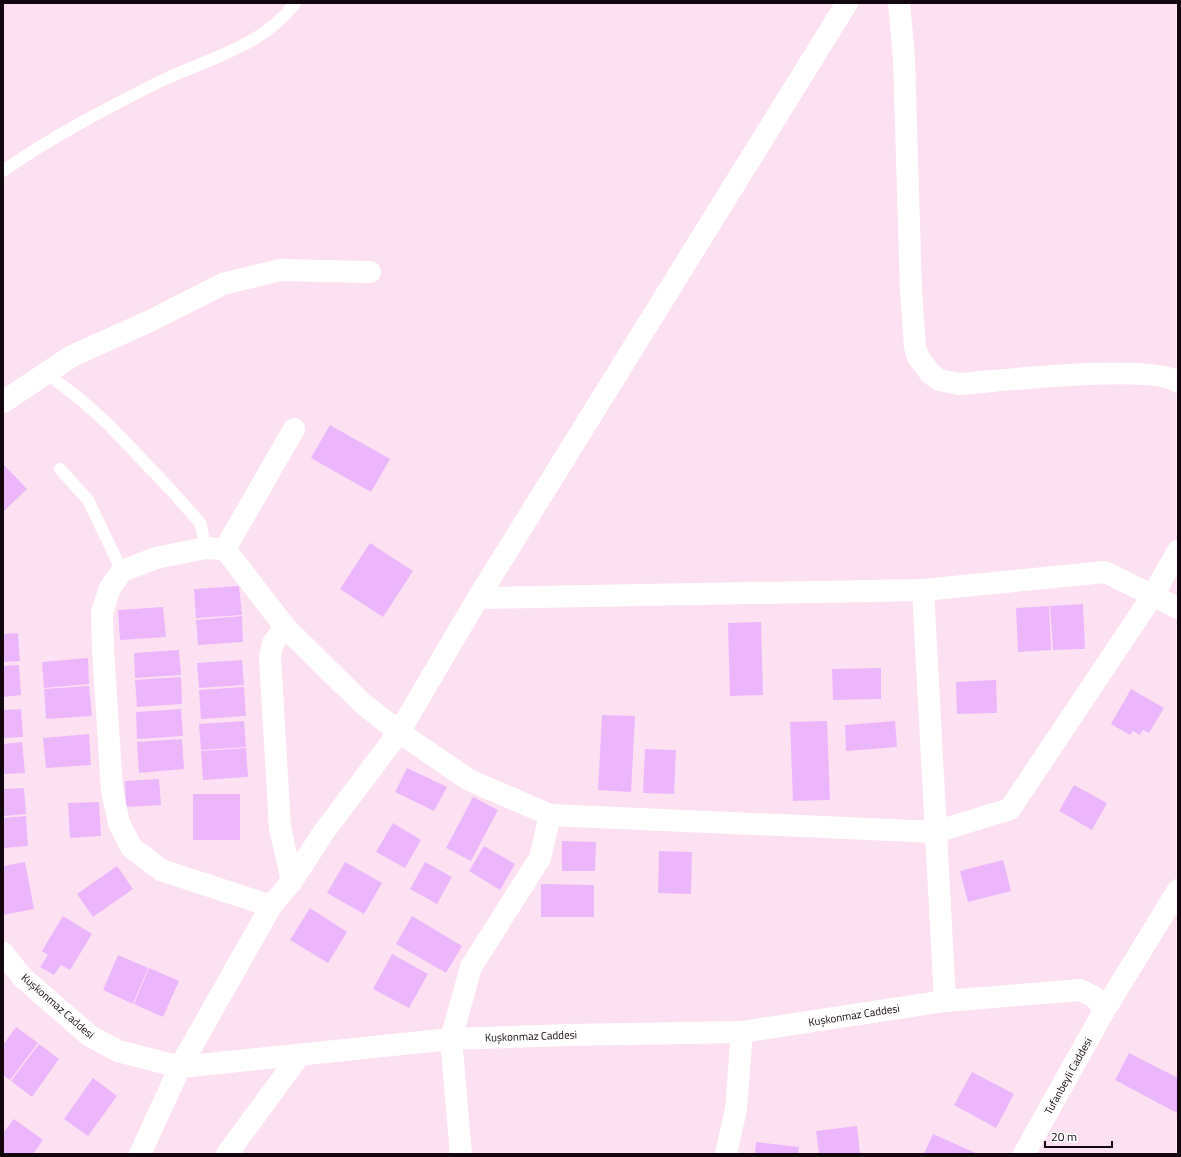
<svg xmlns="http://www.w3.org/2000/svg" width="1181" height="1157" viewBox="0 0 1181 1157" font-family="'Titillium Web',sans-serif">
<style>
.building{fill:#ecb6fc}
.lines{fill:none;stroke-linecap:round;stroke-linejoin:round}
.lane{stroke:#fff;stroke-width:12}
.street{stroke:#fff;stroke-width:22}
.secondary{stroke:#fff;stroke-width:22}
.labels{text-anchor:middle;stroke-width:4;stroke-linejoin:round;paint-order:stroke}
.street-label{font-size:11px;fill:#12070e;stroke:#fff}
</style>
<rect width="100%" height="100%" fill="#fde1f2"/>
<g class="building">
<polygon points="330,425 390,459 371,492 311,458"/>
<polygon points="3,464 27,489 3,512"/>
<polygon points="370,543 413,571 383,617 340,589"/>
<polygon points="239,586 242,615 196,618 194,589"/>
<polygon points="1083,604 1085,649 1053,650 1050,606"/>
<polygon points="1049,606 1051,650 1018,652 1016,608"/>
<polygon points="163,607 166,637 120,640 118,610"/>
<polygon points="242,616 243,642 198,645 196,620"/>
<polygon points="761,622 763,695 730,696 728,623"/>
<polygon points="18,633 20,661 3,662 3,634"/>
<polygon points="179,650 181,675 135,678 134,653"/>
<polygon points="88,658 89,684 44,688 42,662"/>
<polygon points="242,660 244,685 199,688 197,663"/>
<polygon points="19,665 21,695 3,697 3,666"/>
<polygon points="881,668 881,699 833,700 832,669"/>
<polygon points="181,677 182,704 137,707 135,680"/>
<polygon points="996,680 997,713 957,714 956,682"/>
<polygon points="89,686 92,716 46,719 44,689"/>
<polygon points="244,687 246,716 201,719 199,690"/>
<polygon points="1131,689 1164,708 1149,733 1143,730 1140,735 1133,731 1130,735 1111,724"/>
<polygon points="21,709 23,737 3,738 3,710"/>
<polygon points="181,709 183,736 137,739 136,712"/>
<polygon points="602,715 635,716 631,792 598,790"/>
<polygon points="244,721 246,747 201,750 199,724"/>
<polygon points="827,721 830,800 793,801 790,722"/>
<polygon points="895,721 897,747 846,751 845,725"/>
<polygon points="89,734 91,765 46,768 43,738"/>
<polygon points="182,739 184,769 139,773 137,742"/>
<polygon points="22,742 25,773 3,774 3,744"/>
<polygon points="246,748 248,777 203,780 201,751"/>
<polygon points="645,749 676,750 674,794 643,793"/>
<polygon points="407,768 447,787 434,811 395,792"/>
<polygon points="159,779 161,805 126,807 125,781"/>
<polygon points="1074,785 1107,803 1092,830 1059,811"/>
<polygon points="24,788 26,814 3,816 3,789"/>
<rect x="193" y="794" width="47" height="46"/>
<polygon points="473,797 498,810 471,861 446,848"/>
<polygon points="99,802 101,836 70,838 68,803"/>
<polygon points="26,816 28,846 3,848 3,818"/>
<polygon points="393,823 421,840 405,868 376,852"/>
<polygon points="562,841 596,842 595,871 562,871"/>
<polygon points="484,846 515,864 500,890 469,871"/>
<polygon points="659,851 692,852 691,894 658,893"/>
<polygon points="1003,860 1011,891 968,902 960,871"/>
<polygon points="25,862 34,909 3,915 3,866"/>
<polygon points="345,862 382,883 364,914 327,893"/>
<polygon points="425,862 452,877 437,904 410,889"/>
<polygon points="117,866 133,889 93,917 77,894"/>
<polygon points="541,884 594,885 594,917 541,917"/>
<polygon points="310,908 347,932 328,963 290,940"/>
<polygon points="63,916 92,934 70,970 61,965 54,975 40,967 48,955 42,951"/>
<polygon points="412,916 462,946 446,973 396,944"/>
<polygon points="392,954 428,974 409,1008 373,989"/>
<polygon points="118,955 148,968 133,1004 103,990"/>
<polygon points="149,968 179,981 163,1017 134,1004"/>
<polygon points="16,1027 38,1043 10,1080 3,1075 3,1045"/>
<polygon points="39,1044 59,1059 32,1097 11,1081"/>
<polygon points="1129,1053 1178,1078 1177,1113 1115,1080"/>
<polygon points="972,1072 1014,1094 996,1128 954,1105"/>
<polygon points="93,1078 117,1096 88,1136 64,1119"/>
<polygon points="14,1119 43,1140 33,1154 3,1154 3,1133"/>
<polygon points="857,1126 860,1154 819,1154 816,1131"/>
<polygon points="933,1134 978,1154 924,1154"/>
<polygon points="756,1142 799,1147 798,1154 755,1154"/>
</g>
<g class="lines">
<g class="lane">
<path d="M3,171c50,-35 104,-63 158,-90 46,-22 103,-35 134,-78"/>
<polyline points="46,373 80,399 108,424 171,490 201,524 205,548"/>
<polyline points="60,469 88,500 122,571"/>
</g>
<g class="street">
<path d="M899,3l5,55 7,233 4,56 3,10 13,17 8,6 20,4c40,-3 192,-21 219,-2"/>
<polyline points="3,402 72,356 150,321 223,284 280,270 370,272"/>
<polyline points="225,549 294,429"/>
<polyline points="923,590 945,1001"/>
<polyline points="478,598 923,590 1105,572 1178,608"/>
<polyline points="292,881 323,833 399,732 478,598 847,3"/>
<polyline points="271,906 161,870 131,847 119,823 112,790 103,649 102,612 110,588 122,571 156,558 205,548 225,549 285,627 362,703 399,732 469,780 550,815 935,832 1010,809 1153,595 1178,551"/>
<polyline points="1104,1011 1178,890"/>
<polyline points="180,1067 271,906 292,881 280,828 270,657 273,643 285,627"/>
<polyline points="461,1154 451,1039 471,967 540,858 550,815"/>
<polyline points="726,1154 736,1109 742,1032"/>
</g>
<g class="secondary">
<polyline points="3,953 22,977 90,1036 118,1051 180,1067 451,1039 570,1035 742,1032 945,1001 1080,990 1096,998 1104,1011 1024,1154"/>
<polyline points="140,1154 180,1067"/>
<polyline points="227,1154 299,1056"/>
</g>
</g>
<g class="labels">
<g class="street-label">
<text transform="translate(58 1006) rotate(41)" y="4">Kuşkonmaz Caddesi</text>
<text transform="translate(854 1015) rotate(-9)" y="4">Kuşkonmaz Caddesi</text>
<text transform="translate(531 1036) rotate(-2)" y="4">Kuşkonmaz Caddesi</text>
<text transform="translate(1068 1076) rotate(-61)" y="4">Tufanbeyli Caddesi</text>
</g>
</g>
<rect width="1181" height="1157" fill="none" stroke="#12070e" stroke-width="8"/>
<path d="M1045 1141v6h67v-6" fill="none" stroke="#12070e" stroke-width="2"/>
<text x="1051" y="1141" font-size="12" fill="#12070e" stroke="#ffffff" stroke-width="3" paint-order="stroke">20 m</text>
</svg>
